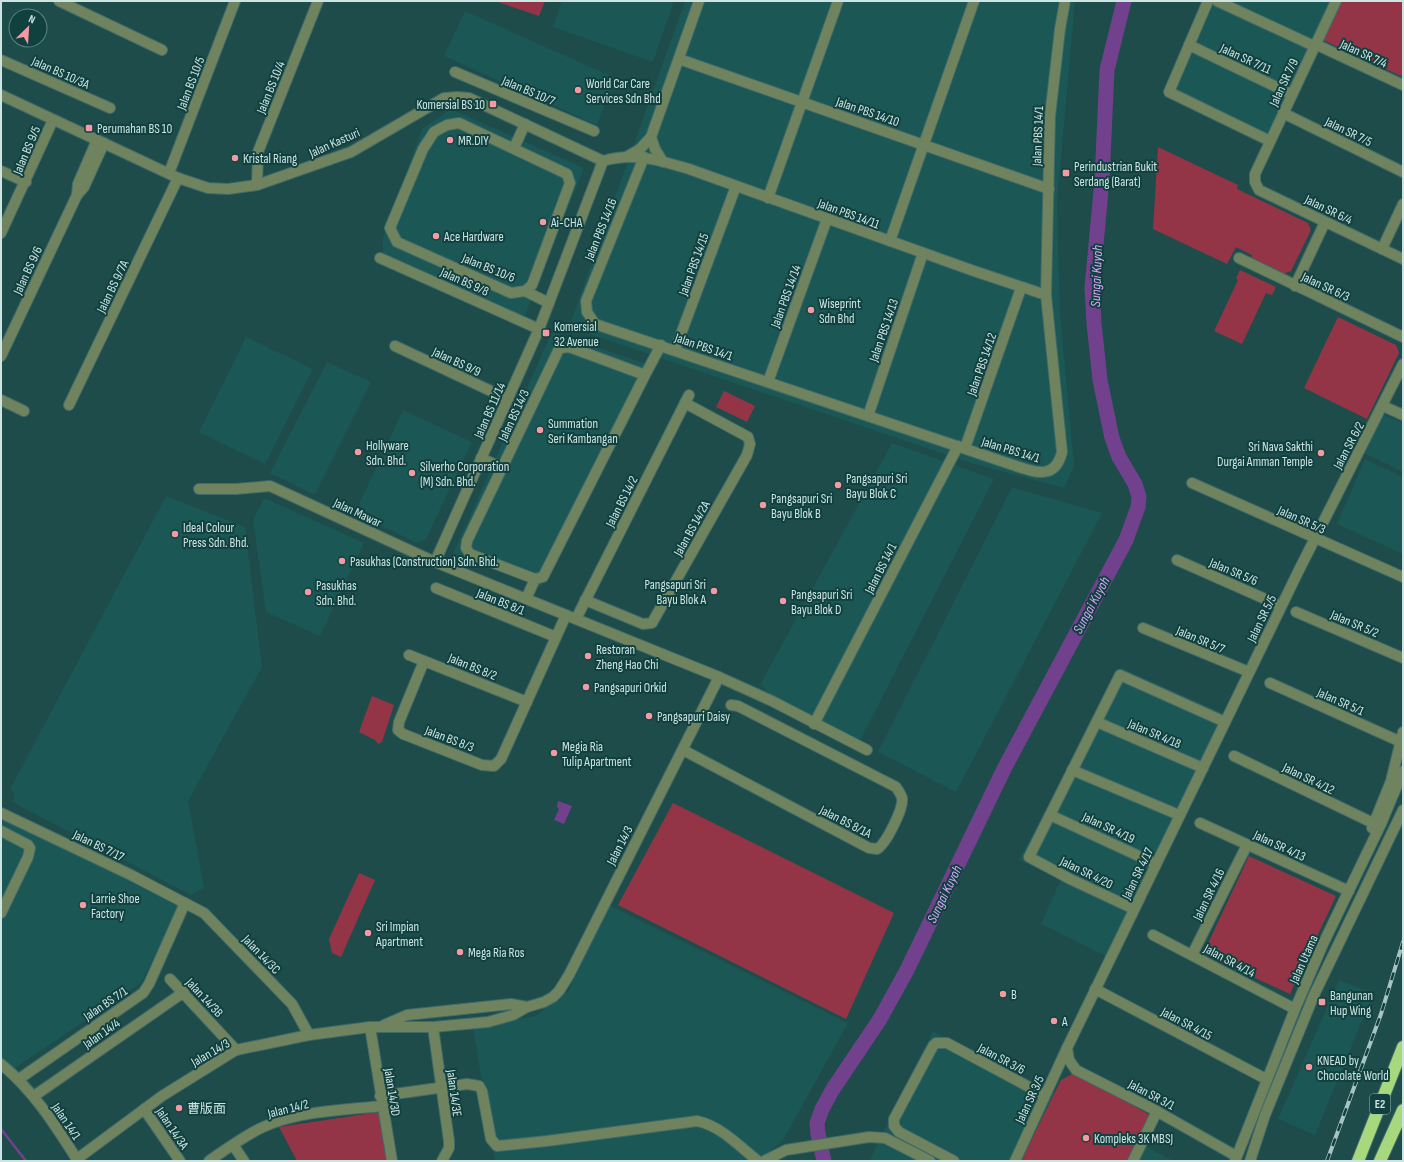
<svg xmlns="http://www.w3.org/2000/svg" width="1404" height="1162" viewBox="0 0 1404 1162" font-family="'Sofia Sans Condensed','Noto Sans SC',sans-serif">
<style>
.built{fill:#1b5755}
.green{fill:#933547}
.water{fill:#71418d}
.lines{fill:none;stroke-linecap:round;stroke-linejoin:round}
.stream{stroke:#71418d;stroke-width:2.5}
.river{stroke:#71418d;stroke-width:15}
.minor-casing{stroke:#416a69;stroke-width:12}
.highway-casing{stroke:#416a69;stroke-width:14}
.minor{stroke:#6f835f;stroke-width:10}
.highway{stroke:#a7d87e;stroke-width:12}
.rail-casing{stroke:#a7c3c2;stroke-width:4}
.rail{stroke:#11413f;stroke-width:2.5;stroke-dasharray:8;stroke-linecap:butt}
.poi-dot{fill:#f49aa5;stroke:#11413f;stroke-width:1.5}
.labels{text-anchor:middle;stroke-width:4;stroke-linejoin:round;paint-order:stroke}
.shield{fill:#11413f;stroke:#95b3b2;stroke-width:1}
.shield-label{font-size:12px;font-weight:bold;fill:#cde4e3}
.street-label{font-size:13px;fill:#cde4e3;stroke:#11413f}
.poi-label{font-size:13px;fill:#cde4e3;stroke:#11413f;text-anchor:start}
.water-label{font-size:14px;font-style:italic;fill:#dba8fb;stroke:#11413f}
</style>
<rect width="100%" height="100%" fill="#1e4c4a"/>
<g class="built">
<polygon points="562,1 674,1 653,62 553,27"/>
<polygon points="685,1 1075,1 1057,202 1060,313 1074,466 1064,488 971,463 569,327"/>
<polygon points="1203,1 1339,1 1272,144 1163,93"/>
<polygon points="465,11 615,78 597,125 444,56"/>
<polygon points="451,109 584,168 525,315 517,315 383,254 383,238 422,129"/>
<polygon points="552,332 653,366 541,587 453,554"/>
<polygon points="246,337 313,369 265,464 199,432"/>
<polygon points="327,362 371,382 315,495 270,473"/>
<polygon points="403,410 472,442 426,539 417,543 355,513"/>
<polygon points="1383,415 1403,423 1403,472 1364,453"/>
<polygon points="892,443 994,479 861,739 850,738 764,692 765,688 760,685"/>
<polygon points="1365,459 1403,477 1403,554 1337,524"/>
<polygon points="1012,487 1102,513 956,792 878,752"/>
<polygon points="166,496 245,527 262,667 188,801 204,888 191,895 12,802 15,794 10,789"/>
<polygon points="264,498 364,543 320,636 266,612 253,520"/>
<polygon points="1121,668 1225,714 1108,957 1041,924 1061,879 1019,860"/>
<polygon points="1,813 181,904 141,983 15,1068 1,1059"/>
<polygon points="609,905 848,1023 782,1142 758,1161 495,1161 473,1027 535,1016 569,990"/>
<polygon points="1339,980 1373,994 1315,1135 1278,1119"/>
<polygon points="933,1031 1055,1093 1021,1161 869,1161"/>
<polygon points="1138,1142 1173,1161 1129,1161"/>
</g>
<g class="green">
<polygon points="495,1 545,1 539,16"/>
<polygon points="1342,1 1403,1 1403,77 1323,40"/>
<polygon points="1158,147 1238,185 1237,189 1308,223 1311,230 1291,271 1283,274 1251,259 1252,255 1236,247 1227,264 1153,229"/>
<polygon points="1240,270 1276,287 1272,295 1266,293 1242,344 1214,331 1238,280 1236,278"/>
<polygon points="1338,317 1396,345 1399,353 1367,419 1304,388"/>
<polygon points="724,391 755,406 747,422 716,407"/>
<polygon points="372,696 394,705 382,742 378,744 375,740 359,732"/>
<polygon points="673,803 894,913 846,1019 618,905"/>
<polygon points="1249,856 1336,896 1290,994 1203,954"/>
<polygon points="359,873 375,880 341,957 332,953 329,939"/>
<polygon points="1074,1073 1150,1115 1128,1161 1021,1161 1061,1080"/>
<polygon points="379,1112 386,1161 297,1161 279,1127"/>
</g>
<polygon class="water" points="558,801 572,806 564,824 554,820 559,809 557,807"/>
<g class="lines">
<polyline class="stream" points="1,1129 26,1161"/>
<polyline class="river" points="824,1161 818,1134 817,1123 822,1109 833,1089 880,1019 907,970 1005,767 1126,540 1138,507 1139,497 1135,484 1119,457 1112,438 1100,380 1094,323 1092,288 1102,180 1107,70 1124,1"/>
<defs>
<g id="minor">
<polyline points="59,1 162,50"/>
<polyline points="1208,1 1169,92 1270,141"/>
<polyline points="1217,1 1314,46"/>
<polyline points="1336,1 1255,174 1255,182 1259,190 1403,259"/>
<polyline points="1315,44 1403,85"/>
<polyline points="1189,45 1291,94"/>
<polyline points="679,59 1049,189"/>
<polyline points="1,60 110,108"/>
<polyline points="455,72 594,131"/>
<polyline points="1,95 178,178 208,188 228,189 257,185 351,152 444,98 457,97 469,98 603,161"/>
<polyline points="1283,113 1403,172"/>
<polygon points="459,123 567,174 570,183 532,285 525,291 511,293 397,242 390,228 423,149 434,132 447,125"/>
<polyline points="651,137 655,149 663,162"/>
<polyline points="514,148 525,124"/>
<polyline points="628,156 640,149 651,137 699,1"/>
<path d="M644,157l-58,144 1,11 8,12 418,141c21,7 42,16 49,-13l-16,-157 4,-179 10,-87 5,-28"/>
<path d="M603,161c32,-9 55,-1 86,8l285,102 72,24"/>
<polyline points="1,171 26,182"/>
<polyline points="169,173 235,1"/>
<polyline points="257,185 258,152 318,1"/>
<polyline points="77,195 84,187 104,143"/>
<polyline points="768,198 838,1"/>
<polyline points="1,233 53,120"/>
<polyline points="890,241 974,1"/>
<polyline points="1382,249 1403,204"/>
<polyline points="380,258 539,329"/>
<polyline points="1239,258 1403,337"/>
<polyline points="1295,286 1325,222"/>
<polyline points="525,291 549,303"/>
<polyline points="395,346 508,399"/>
<polyline points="675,350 736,186"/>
<polyline points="1,356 77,195 78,184 97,140"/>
<polyline points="645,375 572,348 567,347 559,349 467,541 466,548 470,554 535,579 543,577 645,375 661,345"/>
<polyline points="768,382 827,219"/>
<polyline points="1,400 24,411"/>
<polyline points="69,405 178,178"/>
<polyline points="1383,406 1403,415"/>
<polyline points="868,416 923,253"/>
<polyline points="965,448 1021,288"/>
<polyline points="481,458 502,468"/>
<polyline points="1192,483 1403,577"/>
<polyline points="199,489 236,489 270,486 435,562 719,677 772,701 867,750"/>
<polyline points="1177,560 1281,606"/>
<polyline points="435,562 539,329 603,161"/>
<polyline points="436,588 556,637"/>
<polyline points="526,599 535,579"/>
<polyline points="585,600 643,624 652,623 747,455 750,444 748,437 685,403"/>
<polyline points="1296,612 1403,658"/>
<polyline points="576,619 689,395"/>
<polyline points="1143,628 1249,672"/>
<polyline points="409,655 527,702"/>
<polyline points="424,661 399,722 398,730 403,734 482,765 494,766 501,759 566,615"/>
<polyline points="1270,683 1401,742"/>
<polyline points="1097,722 1203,768"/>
<polyline points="814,724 958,446"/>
<path d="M683,750l186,98 8,1c9,-5 27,-41 25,-51 -1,-4 -4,-8 -6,-11l-158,-81 -7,-1"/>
<polyline points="1234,756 1373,823"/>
<polyline points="1072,770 1179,815"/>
<polyline points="1,813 131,875 204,913 292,1004 309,1035"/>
<polyline points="1050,815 1156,864"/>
<polyline points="1200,823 1349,891"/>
<polyline points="1372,828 1391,781 1403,732"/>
<polyline points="1,831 28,845 30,848 28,857 1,913"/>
<polyline points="1134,909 1070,879 1029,857 1120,675 1225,722"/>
<polyline points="1153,935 1295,1009"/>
<polyline points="1192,955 1247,845"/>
<polyline points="170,979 236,1050"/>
<polyline points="1095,989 1266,1079"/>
<polyline points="384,1025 407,1015 511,1004 527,1007"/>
<polyline points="370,1027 392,1161"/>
<polyline points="433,1027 449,1141 449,1148 442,1161"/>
<polyline points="1067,1048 1069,1060 1076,1070 1151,1108 1236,1156"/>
<path d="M1,1064c33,27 54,61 77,97"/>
<polyline points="19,1079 143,993 149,984 185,903"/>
<polyline points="34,1096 184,992"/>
<path d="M380,1096l87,-12 12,2 3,5 9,48 6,7 50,-5 150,-20c24,5 42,25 61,40"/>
<polyline points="144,1109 180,1161"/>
<polyline points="233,1145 244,1161"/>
<polyline points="77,1159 162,1096 236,1050 309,1035 370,1027 433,1027 488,1022 513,1015 527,1007 544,1002 553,997 559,991 569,975 719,677"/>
<path d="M209,1161c17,-12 34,-24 52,-33 35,-17 83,-18 121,-22"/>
<polyline points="764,1161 786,1150 869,1137 885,1138 930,1161"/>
<polyline points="954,1161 899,1132 894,1126 894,1119 933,1046 936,1043 947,1043 1044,1095"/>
<polyline points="1015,1161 1067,1048 1298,572 1403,364"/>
<polyline points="1133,1161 1157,1111"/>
<polyline points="1235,1161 1295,1009 1323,944 1381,824 1403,771"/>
<polyline points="1250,1161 1265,1115 1314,995 1403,810"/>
</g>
<g id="highway">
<polyline points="1358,1161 1403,1047"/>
<polyline points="1380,1161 1403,1110"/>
</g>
</defs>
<use href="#minor" class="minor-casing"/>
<use href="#highway" class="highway-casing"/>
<use href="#minor" class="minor"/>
<use href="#highway" class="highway"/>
<defs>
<polyline id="rail" points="1327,1161 1381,1014 1403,942"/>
</defs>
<use href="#rail" class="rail-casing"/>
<use href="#rail" class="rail"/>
</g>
<g class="poi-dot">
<circle cx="578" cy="90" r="4"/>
<rect x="489" y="100" width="8" height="8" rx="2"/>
<rect x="85" y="124" width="8" height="8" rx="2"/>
<circle cx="450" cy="140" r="4"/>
<circle cx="235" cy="158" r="4"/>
<rect x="1062" y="169" width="8" height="8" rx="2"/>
<circle cx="543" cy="222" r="4"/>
<circle cx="436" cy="236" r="4"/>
<circle cx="811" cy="310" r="4"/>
<rect x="542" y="329" width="8" height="8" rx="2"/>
<circle cx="540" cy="430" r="4"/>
<circle cx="358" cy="452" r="4"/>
<circle cx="1321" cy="453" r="4"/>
<circle cx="412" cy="473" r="4"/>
<circle cx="838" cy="485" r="4"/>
<circle cx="763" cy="505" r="4"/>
<circle cx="175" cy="534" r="4"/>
<circle cx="342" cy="561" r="4"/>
<circle cx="714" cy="591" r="4"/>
<circle cx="308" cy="592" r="4"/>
<circle cx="783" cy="601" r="4"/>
<circle cx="588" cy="656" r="4"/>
<circle cx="586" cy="687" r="4"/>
<circle cx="649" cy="716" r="4"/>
<circle cx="554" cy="753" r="4"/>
<circle cx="83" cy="905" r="4"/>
<circle cx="368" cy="933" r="4"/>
<circle cx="460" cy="952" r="4"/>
<circle cx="1003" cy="994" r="4"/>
<rect x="1318" y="998" width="8" height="8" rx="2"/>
<circle cx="1054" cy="1021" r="4"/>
<circle cx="1309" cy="1067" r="4"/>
<circle cx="179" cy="1108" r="4"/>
<circle cx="1086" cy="1138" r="4"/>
</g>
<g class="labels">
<rect class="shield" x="1370" y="1094" width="20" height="20" rx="3"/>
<g class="shield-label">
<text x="1380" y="1108">E2</text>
</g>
<g class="street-label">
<text transform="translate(1364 53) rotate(25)" y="5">Jalan SR 7/4</text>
<text transform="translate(1246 58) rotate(25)" y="5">Jalan SR 7/11</text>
<text transform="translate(61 72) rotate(24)" y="5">Jalan BS 10/3A</text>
<text transform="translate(1283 82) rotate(-65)" y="5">Jalan SR 7/9</text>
<text transform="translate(190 83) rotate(-69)" y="5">Jalan BS 10/5</text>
<text transform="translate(270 87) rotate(-68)" y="5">Jalan BS 10/4</text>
<text transform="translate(529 90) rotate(23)" y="5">Jalan BS 10/7</text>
<text transform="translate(868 111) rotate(19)" y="5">Jalan PBS 14/10</text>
<text transform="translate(1349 131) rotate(26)" y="5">Jalan SR 7/5</text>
<text transform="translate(1037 136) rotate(-88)" y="5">Jalan PBS 14/1</text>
<text transform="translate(334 142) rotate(-24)" y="5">Jalan Kasturi</text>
<text transform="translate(26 150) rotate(-67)" y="5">Jalan BS 9/5</text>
<text transform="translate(1329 209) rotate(26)" y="5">Jalan SR 6/4</text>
<text transform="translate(849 213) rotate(20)" y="5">Jalan PBS 14/11</text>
<text transform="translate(600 229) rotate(-68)" y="5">Jalan PBS 14/16</text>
<text transform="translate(693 264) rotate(-70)" y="5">Jalan PBS 14/15</text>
<text transform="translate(489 267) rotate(22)" y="5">Jalan BS 10/6</text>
<text transform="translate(27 270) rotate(-65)" y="5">Jalan BS 9/6</text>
<text transform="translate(465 281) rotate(24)" y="5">Jalan BS 9/8</text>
<text transform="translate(112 286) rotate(-64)" y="5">Jalan BS 9/7A</text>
<text transform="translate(1326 286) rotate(25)" y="5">Jalan SR 6/3</text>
<text transform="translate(785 296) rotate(-70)" y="5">Jalan PBS 14/14</text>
<text transform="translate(883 330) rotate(-71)" y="5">Jalan PBS 14/13</text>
<text transform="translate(704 346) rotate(19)" y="5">Jalan PBS 14/1</text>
<text transform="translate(457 361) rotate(25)" y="5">Jalan BS 9/9</text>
<text transform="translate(981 364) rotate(-71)" y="5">Jalan PBS 14/12</text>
<text transform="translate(489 410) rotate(-66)" y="5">Jalan BS 11/14</text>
<text transform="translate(513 415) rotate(-65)" y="5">Jalan BS 14/3</text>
<text transform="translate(1348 445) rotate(-62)" y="5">Jalan SR 6/2</text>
<text transform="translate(1011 449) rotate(17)" y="5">Jalan PBS 14/1</text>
<text transform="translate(621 501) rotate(-63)" y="5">Jalan BS 14/2</text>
<text transform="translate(358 512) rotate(25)" y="5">Jalan Mawar</text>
<text transform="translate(1302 519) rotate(24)" y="5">Jalan SR 5/3</text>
<text transform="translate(691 528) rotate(-61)" y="5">Jalan BS 14/2A</text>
<text transform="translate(880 568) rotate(-63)" y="5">Jalan BS 14/1</text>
<text transform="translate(1234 571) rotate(23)" y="5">Jalan SR 5/6</text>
<text transform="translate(501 601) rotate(22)" y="5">Jalan BS 8/1</text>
<text transform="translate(1261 618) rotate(-64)" y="5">Jalan SR 5/5</text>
<text transform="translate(1355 623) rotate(23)" y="5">Jalan SR 5/2</text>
<text transform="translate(1201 639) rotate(23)" y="5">Jalan SR 5/7</text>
<text transform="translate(473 666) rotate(22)" y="5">Jalan BS 8/2</text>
<text transform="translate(1341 701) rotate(24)" y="5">Jalan SR 5/1</text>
<text transform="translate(1155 733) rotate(23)" y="5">Jalan SR 4/18</text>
<text transform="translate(450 738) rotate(21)" y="5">Jalan BS 8/3</text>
<text transform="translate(1309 778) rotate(26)" y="5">Jalan SR 4/12</text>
<text transform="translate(846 821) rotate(27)" y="5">Jalan BS 8/1A</text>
<text transform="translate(1109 827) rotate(25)" y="5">Jalan SR 4/19</text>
<text transform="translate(99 845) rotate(26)" y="5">Jalan BS 7/17</text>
<text transform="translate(619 845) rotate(-63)" y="5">Jalan 14/3</text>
<text transform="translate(1280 845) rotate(25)" y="5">Jalan SR 4/13</text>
<text transform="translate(1087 872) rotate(26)" y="5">Jalan SR 4/20</text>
<text transform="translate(1137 873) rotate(-64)" y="5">Jalan SR 4/17</text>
<text transform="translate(1208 894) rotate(-64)" y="5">Jalan SR 4/16</text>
<text transform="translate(262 954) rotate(46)" y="5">Jalan 14/3C</text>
<text transform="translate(1303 959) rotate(-66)" y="5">Jalan Utama</text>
<text transform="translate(1230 960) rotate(28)" y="5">Jalan SR 4/14</text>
<text transform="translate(205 997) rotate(47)" y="5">Jalan 14/3B</text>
<text transform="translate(105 1003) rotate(-34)" y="5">Jalan BS 7/1</text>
<text transform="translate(1187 1023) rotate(28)" y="5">Jalan SR 4/15</text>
<text transform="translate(101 1033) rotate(-35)" y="5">Jalan 14/4</text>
<text transform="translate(210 1052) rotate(-30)" y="5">Jalan 14/3</text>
<text transform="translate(1002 1058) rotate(28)" y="5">Jalan SR 3/6</text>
<text transform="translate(393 1092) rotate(81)" y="5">Jalan 14/3D</text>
<text transform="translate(455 1093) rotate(82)" y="5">Jalan 14/3E</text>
<text transform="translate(1152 1094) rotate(28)" y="5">Jalan SR 3/1</text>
<text transform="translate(1029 1099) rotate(-65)" y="5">Jalan SR 3/5</text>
<text transform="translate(288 1108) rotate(-14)" y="5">Jalan 14/2</text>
<text transform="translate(67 1121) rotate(56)" y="5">Jalan 14/1</text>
<text transform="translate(173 1128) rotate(56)" y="5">Jalan 14/3A</text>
</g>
<g class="poi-label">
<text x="586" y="88">World Car Care<tspan x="586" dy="15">Services Sdn Bhd</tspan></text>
<text x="485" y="109" text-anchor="end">Komersial BS 10</text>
<text x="97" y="133">Perumahan BS 10</text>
<text x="458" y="145">MR.DIY</text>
<text x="243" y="163">Kristal Riang</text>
<text x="1074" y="171">Perindustrian Bukit<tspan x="1074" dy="15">Serdang (Barat)</tspan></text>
<text x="551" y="227">Ai-CHA</text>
<text x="444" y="241">Ace Hardware</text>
<text x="819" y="308">Wiseprint<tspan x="819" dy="15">Sdn Bhd</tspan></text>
<text x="554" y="331">Komersial<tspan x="554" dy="15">32 Avenue</tspan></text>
<text x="548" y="428">Summation<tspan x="548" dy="15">Seri Kambangan</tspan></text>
<text x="366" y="450">Hollyware<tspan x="366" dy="15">Sdn. Bhd.</tspan></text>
<text x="1313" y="451" text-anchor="end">Sri Nava Sakthi<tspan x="1313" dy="15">Durgai Amman Temple</tspan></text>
<text x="420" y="471">Silverho Corporation<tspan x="420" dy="15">(M) Sdn. Bhd.</tspan></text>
<text x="846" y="483">Pangsapuri Sri<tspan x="846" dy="15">Bayu Blok C</tspan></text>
<text x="771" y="503">Pangsapuri Sri<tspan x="771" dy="15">Bayu Blok B</tspan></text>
<text x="183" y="532">Ideal Colour<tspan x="183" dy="15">Press Sdn. Bhd.</tspan></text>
<text x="350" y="566">Pasukhas (Construction) Sdn. Bhd.</text>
<text x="706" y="589" text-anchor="end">Pangsapuri Sri<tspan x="706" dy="15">Bayu Blok A</tspan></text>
<text x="316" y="590">Pasukhas<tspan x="316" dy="15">Sdn. Bhd.</tspan></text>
<text x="791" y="599">Pangsapuri Sri<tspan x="791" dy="15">Bayu Blok D</tspan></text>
<text x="596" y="654">Restoran<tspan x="596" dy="15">Zheng Hao Chi</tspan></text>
<text x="594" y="692">Pangsapuri Orkid</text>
<text x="657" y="721">Pangsapuri Daisy</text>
<text x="562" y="751">Megia Ria<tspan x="562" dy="15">Tulip Apartment</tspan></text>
<text x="91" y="903">Larrie Shoe<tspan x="91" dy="15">Factory</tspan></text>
<text x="376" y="931">Sri Impian<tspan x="376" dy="15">Apartment</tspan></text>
<text x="468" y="957">Mega Ria Ros</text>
<text x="1011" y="999">B</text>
<text x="1330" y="1000">Bangunan<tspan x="1330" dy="15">Hup Wing</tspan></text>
<text x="1062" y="1026">A</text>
<text x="1317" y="1065">KNEAD by<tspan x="1317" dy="15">Chocolate World</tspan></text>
<text x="187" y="1113">曹版面</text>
<text x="1094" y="1143">Kompleks 3K MBSJ</text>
</g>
<g class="water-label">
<text transform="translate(1096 276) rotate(-88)" y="5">Sungai Kuyoh</text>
<text transform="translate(1091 605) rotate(-62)" y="5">Sungai Kuyoh</text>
<text transform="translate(944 894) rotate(-64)" y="5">Sungai Kuyoh</text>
</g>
</g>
<rect width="1404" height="1162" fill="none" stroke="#cde4e3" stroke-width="4"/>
<g transform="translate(28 28) rotate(25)"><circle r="19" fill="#11413f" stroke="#5c8281"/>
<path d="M0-3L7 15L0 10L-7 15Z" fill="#f49aa5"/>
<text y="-6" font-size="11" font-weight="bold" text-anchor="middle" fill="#cde4e3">N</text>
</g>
</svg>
